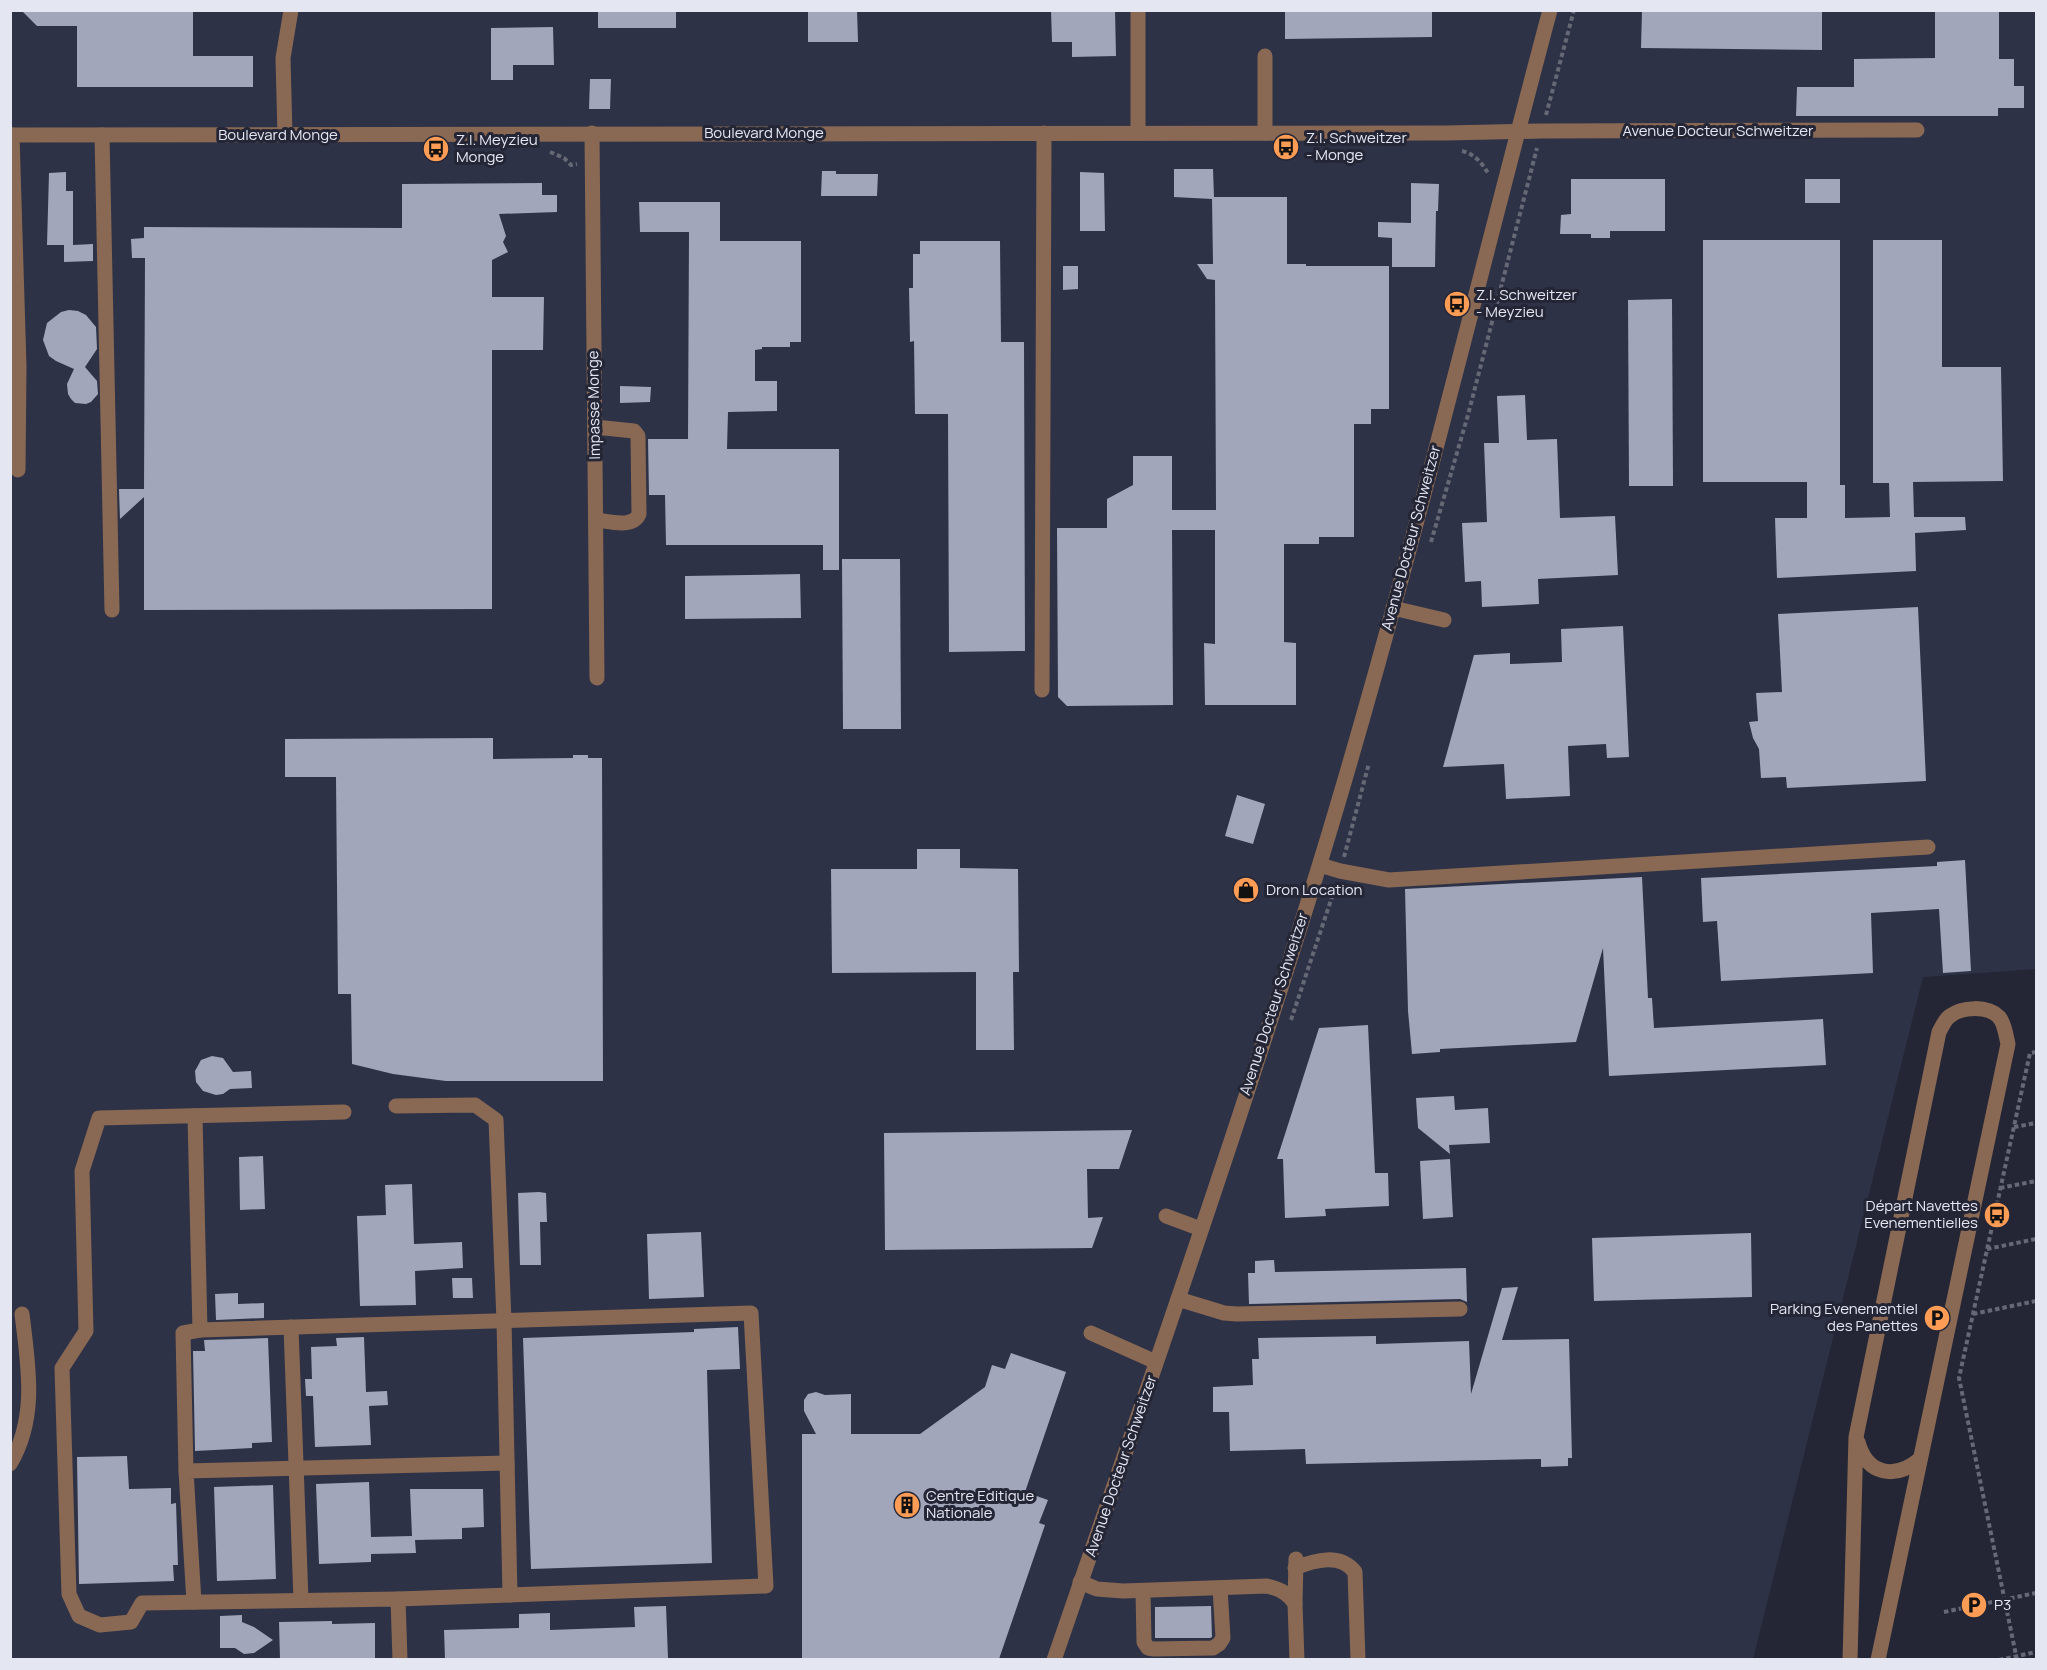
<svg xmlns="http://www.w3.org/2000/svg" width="2047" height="1670" viewBox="0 0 2047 1670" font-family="Manrope,sans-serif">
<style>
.built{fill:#2e3246}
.building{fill:#a2a6ba}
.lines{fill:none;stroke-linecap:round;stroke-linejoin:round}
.path{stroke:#666876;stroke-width:4;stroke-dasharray:4.5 3;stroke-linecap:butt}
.minor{stroke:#896954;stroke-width:15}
.labels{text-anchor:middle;stroke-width:6;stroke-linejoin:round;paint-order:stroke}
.street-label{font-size:15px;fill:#e4e6f1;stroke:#242636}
.poi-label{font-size:15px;fill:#e4e6f1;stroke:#242636;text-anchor:start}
</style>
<rect width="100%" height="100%" fill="#242636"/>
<polygon class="built" points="11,11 2036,11 2036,969 1923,977 1753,1659 11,1660"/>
<g class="building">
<polygon points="21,10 193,10 193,56 253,56 253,87 77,87 77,26 37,26"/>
<rect x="598" y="10" width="78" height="18"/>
<polygon points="808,10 857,10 858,42 808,42"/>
<polygon points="1051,10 1115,10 1116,56 1072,57 1072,42 1052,42"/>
<polygon points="1285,10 1432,10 1432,37 1285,39"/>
<polygon points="1642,10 1822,10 1822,50 1641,48"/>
<polygon points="1935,10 1999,10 1999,59 2014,59 2014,86 2024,86 2024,108 1998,108 1998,116 1796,116 1797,87 1854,87 1854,59 1935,58"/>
<polygon points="553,27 554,65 513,65 513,80 491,80 491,28"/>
<polygon points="590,79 611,79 610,109 589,109"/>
<polygon points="1174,169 1213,169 1214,197 1287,197 1287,264 1306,264 1306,266 1389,266 1389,409 1371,409 1371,424 1354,424 1354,537 1319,537 1319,544 1284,544 1284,642 1296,643 1296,705 1205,705 1204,643 1215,644 1215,530 1172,530 1173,705 1067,706 1058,697 1057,528 1107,528 1107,499 1133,485 1133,456 1172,456 1172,510 1216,510 1215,280 1207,279 1197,264 1213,264 1212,199 1174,197"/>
<polygon points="822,171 836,171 836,174 878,174 877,196 821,196"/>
<polygon points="66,172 66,191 73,191 73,245 93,244 93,261 64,262 64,245 47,245 49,173"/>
<polygon points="1080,172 1104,173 1105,231 1080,231"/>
<polygon points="1571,179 1665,179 1665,231 1610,231 1610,238 1591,238 1591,234 1560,234 1561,215 1571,214"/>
<rect x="1805" y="179" width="35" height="24"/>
<polygon points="542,183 542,195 557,195 557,212 499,214 506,236 503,242 508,252 492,260 492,297 544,297 543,350 492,350 492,609 144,610 144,497 120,519 119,489 144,489 145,258 132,258 131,239 144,238 144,227 402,228 402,184"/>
<polygon points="1411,183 1439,184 1438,211 1436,211 1435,267 1392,267 1392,238 1378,237 1378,222 1411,223"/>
<polygon points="639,202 720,202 720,241 801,241 801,342 790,342 790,347 762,347 762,349 755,350 755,381 777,381 777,411 728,412 727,449 839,449 839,570 823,570 823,545 666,545 665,495 649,495 648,439 688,439 689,232 640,232"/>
<polygon points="1703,240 1840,240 1840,485 1845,485 1845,518 1890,517 1889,483 1873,483 1873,240 1942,240 1942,367 2001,367 2003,481 1913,482 1914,517 1965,517 1966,530 1915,533 1916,571 1777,578 1775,518 1807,518 1807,482 1703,482"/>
<polygon points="920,241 1000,241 1001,342 1024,342 1025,651 949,652 948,414 915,414 914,341 910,342 909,288 913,288 913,254 920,254"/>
<polygon points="1063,266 1078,266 1078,289 1063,290"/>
<polygon points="1672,299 1673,486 1629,486 1628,300"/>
<polygon points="69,310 78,311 86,315 96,327 97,349 85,367 97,381 98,394 91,402 86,404 75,403 71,399 68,394 67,384 74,369 56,361 49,356 43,340 47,323 61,312"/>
<polygon points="620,386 651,387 650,402 620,403"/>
<polygon points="1525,395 1527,440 1557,439 1560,518 1615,516 1618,575 1538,579 1539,604 1482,607 1481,581 1465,582 1462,523 1487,522 1484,443 1499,443 1497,396"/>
<polygon points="842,559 900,559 901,729 843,729"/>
<polygon points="800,574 801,618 685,619 685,576"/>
<polygon points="1918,607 1926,781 1787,788 1786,777 1761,778 1759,749 1753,738 1749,722 1758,721 1756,693 1782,692 1778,614"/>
<polygon points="1623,626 1629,757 1607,758 1606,744 1568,746 1570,796 1506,799 1504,764 1443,767 1474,655 1510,653 1510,664 1562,662 1561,629"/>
<polygon points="493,738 493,759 573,758 573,755 588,755 588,758 602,758 603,1081 446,1081 393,1074 352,1064 351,994 338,994 336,777 285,777 285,739"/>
<polygon points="1237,795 1265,804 1253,844 1225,836"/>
<polygon points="917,849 960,849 960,868 1018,869 1019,972 1013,972 1014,1050 976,1050 976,972 832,973 831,869 917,869"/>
<polygon points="1965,860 1971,971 1943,973 1939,909 1871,913 1873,973 1721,981 1717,921 1703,922 1701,878 1937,866 1937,862"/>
<polygon points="1642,877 1648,998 1652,998 1654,1028 1823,1019 1826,1065 1609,1076 1603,948 1576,1042 1440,1049 1440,1052 1412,1054 1408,1011 1405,889"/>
<polygon points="1368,1025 1375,1173 1388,1173 1389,1206 1325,1209 1326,1216 1285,1218 1283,1159 1277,1159 1319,1028"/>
<polygon points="212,1056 223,1058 233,1072 251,1071 252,1088 230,1089 223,1094 216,1095 203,1091 196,1082 195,1071 201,1060"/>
<polygon points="1454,1096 1455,1110 1488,1108 1490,1143 1449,1145 1450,1154 1418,1128 1416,1098"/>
<polygon points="1132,1130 1119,1169 1087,1169 1088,1218 1103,1217 1092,1248 885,1250 884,1133"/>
<polygon points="263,1156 265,1209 240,1210 239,1157"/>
<polygon points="1450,1159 1453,1217 1423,1219 1420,1161"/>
<polygon points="412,1184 414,1244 462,1242 463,1268 415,1271 416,1305 360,1306 357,1216 386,1215 385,1185"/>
<polygon points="539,1192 546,1193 547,1222 540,1222 541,1265 520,1265 518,1193"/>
<polygon points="701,1232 704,1297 649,1299 647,1234"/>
<polygon points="1751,1233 1752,1297 1594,1301 1592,1238"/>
<polygon points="1274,1260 1275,1272 1466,1268 1467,1302 1460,1299 1249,1304 1248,1273 1255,1273 1255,1261"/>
<polygon points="452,1278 472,1278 473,1298 453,1298"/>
<polygon points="1518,1287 1502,1340 1569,1339 1572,1458 1568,1458 1568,1466 1541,1467 1541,1459 1306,1464 1305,1449 1230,1451 1229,1412 1213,1412 1213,1387 1253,1385 1252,1359 1259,1359 1258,1338 1376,1336 1376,1344 1469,1341 1471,1394 1502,1288"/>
<polygon points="238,1293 238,1304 264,1303 264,1318 216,1320 215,1294"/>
<polygon points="738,1327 740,1369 707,1370 712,1563 531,1569 523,1338 694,1332 694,1329"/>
<polygon points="364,1337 366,1392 387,1391 388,1405 369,1406 371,1445 315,1447 313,1396 306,1396 305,1379 312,1379 311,1347 337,1346 336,1338"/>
<polygon points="268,1338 272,1442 252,1443 252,1448 195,1451 193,1351 205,1351 204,1340"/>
<polygon points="1011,1353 1066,1372 1025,1492 1048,1500 1039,1523 1045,1525 999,1659 802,1659 802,1434 816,1434 804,1411 804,1400 808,1394 816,1392 825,1395 851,1394 851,1434 920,1434 985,1387 992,1365 1005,1369"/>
<polygon points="127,1456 129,1489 171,1488 171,1504 176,1503 178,1565 173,1565 174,1581 79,1584 77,1457"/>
<polygon points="369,1482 371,1537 412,1536 410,1489 483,1489 484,1527 462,1528 462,1539 415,1540 416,1553 371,1554 371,1562 319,1564 316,1484"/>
<polygon points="273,1485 276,1579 217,1581 214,1487"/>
<polygon points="666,1606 668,1658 445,1659 444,1630 519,1628 519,1614 550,1613 550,1630 635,1627 634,1607"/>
<polygon points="1211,1606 1212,1637 1210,1638 1155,1638 1155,1607"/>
<polygon points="242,1615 242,1622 254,1627 273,1640 254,1653 244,1654 235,1648 220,1648 220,1616"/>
<polygon points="332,1621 332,1624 375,1623 375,1659 280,1659 279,1622"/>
</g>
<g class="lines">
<g class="path">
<polyline points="1546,115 1574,10"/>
<path d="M1462,151c13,3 21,13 27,24"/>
<polyline points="550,152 564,158 571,165 577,164"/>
<polyline points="1431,542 1468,415 1537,148"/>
<polyline points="1344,857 1369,763"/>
<polyline points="1291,1020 1336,885"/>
<polyline points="2014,1127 2036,1123"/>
<polyline points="2000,1188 2036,1181"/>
<polyline points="1987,1249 2036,1239"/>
<polyline points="1973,1314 2036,1301"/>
<polyline points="1944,1612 2036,1593"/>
<polyline points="1999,1660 2036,1652"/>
<polyline points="2017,1660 1959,1378 2030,1053 2036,1052"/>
</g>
<g class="minor">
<polyline points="1138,10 1138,133"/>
<polyline points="1265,56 1265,133"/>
<polyline points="592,133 597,678"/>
<polyline points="10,135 1446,133 1542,131 1917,130"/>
<polyline points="12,135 19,366 18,470"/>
<polyline points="102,135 112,610"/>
<polyline points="285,135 283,58 291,10"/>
<path d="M595,427l39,4 4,5 1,78c-6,15 -31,7 -43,6"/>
<polyline points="1393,608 1444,620"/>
<polyline points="1042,690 1044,133"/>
<polyline points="1320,865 1340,871 1389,880 1928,847"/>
<polyline points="396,1106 475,1105 496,1120 504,1321 510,1595"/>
<polyline points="344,1112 99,1118 82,1171 86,1331 62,1368 69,1594 79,1616 100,1625 131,1622 142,1603 398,1599 400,1660"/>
<polyline points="195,1116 200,1330 751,1313 766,1586 398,1599"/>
<polyline points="1166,1216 1201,1229"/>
<polyline points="1178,1299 1224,1313 1237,1314 1460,1309"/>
<polyline points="291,1327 301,1600"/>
<polyline points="1091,1333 1156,1362"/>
<path d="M1858,1442c9,33 37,38 62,17"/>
<path d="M10,1464c28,-47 18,-99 12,-150"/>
<polyline points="186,1471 183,1333 200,1330"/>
<path d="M1295,1568c20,-8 45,-15 60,4l3,88"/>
<path d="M1080,1582l17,7 26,2 144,-5c13,3 21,7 28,18l2,56"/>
<polyline points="1143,1591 1144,1642 1148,1648 1154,1649 1213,1648 1219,1644 1223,1638 1220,1588"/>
<polyline points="194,1602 186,1471 507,1463"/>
<polyline points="1295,1604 1296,1559"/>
<path d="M1054,1660c91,-265 184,-529 266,-797 86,-281 154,-568 230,-853"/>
<path d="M1850,1660l6,-223 83,-405c3,-5 6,-13 11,-16 12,-9 37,-11 49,1 6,7 7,19 9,27l-130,616"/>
</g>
</g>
<defs>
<symbol id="bus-disc" viewBox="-11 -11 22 22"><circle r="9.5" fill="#fd9d55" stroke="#242636"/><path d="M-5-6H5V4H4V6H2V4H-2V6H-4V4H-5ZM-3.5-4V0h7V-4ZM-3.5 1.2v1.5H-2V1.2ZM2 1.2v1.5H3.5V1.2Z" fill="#111"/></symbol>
<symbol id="shop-disc" viewBox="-11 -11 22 22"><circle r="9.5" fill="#fd9d55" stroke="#242636"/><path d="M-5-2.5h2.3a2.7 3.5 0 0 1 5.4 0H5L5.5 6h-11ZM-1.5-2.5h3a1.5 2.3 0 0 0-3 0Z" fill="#111"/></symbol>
<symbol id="parking-disc" viewBox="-11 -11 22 22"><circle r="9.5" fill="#fd9d55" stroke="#242636"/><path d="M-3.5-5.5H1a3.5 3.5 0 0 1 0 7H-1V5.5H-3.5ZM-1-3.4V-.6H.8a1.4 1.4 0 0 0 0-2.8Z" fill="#111"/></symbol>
<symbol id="building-disc" viewBox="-11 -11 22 22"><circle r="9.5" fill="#fd9d55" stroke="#242636"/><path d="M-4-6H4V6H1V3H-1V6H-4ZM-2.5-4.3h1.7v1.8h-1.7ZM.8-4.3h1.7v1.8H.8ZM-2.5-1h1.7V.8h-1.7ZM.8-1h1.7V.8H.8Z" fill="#111"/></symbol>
</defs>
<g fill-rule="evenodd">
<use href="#bus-disc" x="1271" y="132" width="30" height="30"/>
<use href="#bus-disc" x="421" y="134" width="30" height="30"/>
<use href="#bus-disc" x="1442" y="289" width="30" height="30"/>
<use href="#shop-disc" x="1231" y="875" width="30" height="30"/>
<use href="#bus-disc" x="1982" y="1200" width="30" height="30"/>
<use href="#parking-disc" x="1922" y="1303" width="30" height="30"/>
<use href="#building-disc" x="892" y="1490" width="30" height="30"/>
<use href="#parking-disc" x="1959" y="1590" width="30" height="30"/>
</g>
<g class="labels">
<g class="street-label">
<text x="1718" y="136">Avenue Docteur Schweitzer</text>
<text x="764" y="138">Boulevard Monge</text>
<text x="278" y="140">Boulevard Monge</text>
<text transform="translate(594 405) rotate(-91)" y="5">Impasse Monge</text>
<text transform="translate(1411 538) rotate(-75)" y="5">Avenue Docteur Schweitzer</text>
<text transform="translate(1274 1004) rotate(-72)" y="5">Avenue Docteur Schweitzer</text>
<text transform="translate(1121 1466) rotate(-71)" y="5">Avenue Docteur Schweitzer</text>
</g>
<g class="poi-label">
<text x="1306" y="143">Z.I. Schweitzer<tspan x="1306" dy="17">- Monge</tspan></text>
<text x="456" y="145">Z.I. Meyzieu<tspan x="456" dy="17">Monge</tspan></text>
<text x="1476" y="300">Z.I. Schweitzer<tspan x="1476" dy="17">- Meyzieu</tspan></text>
<text x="1266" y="895">Dron Location</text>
<text x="1978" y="1211" text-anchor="end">Départ Navettes<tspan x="1978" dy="17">Evenementielles</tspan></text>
<text x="1918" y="1314" text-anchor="end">Parking Evenementiel<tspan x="1918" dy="17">des Panettes</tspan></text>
<text x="926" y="1501">Centre Editique<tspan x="926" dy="17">Nationale</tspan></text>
<text x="1994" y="1610">P3</text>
</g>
</g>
<rect width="2047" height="1670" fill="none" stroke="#e4e6f1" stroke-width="24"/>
</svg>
